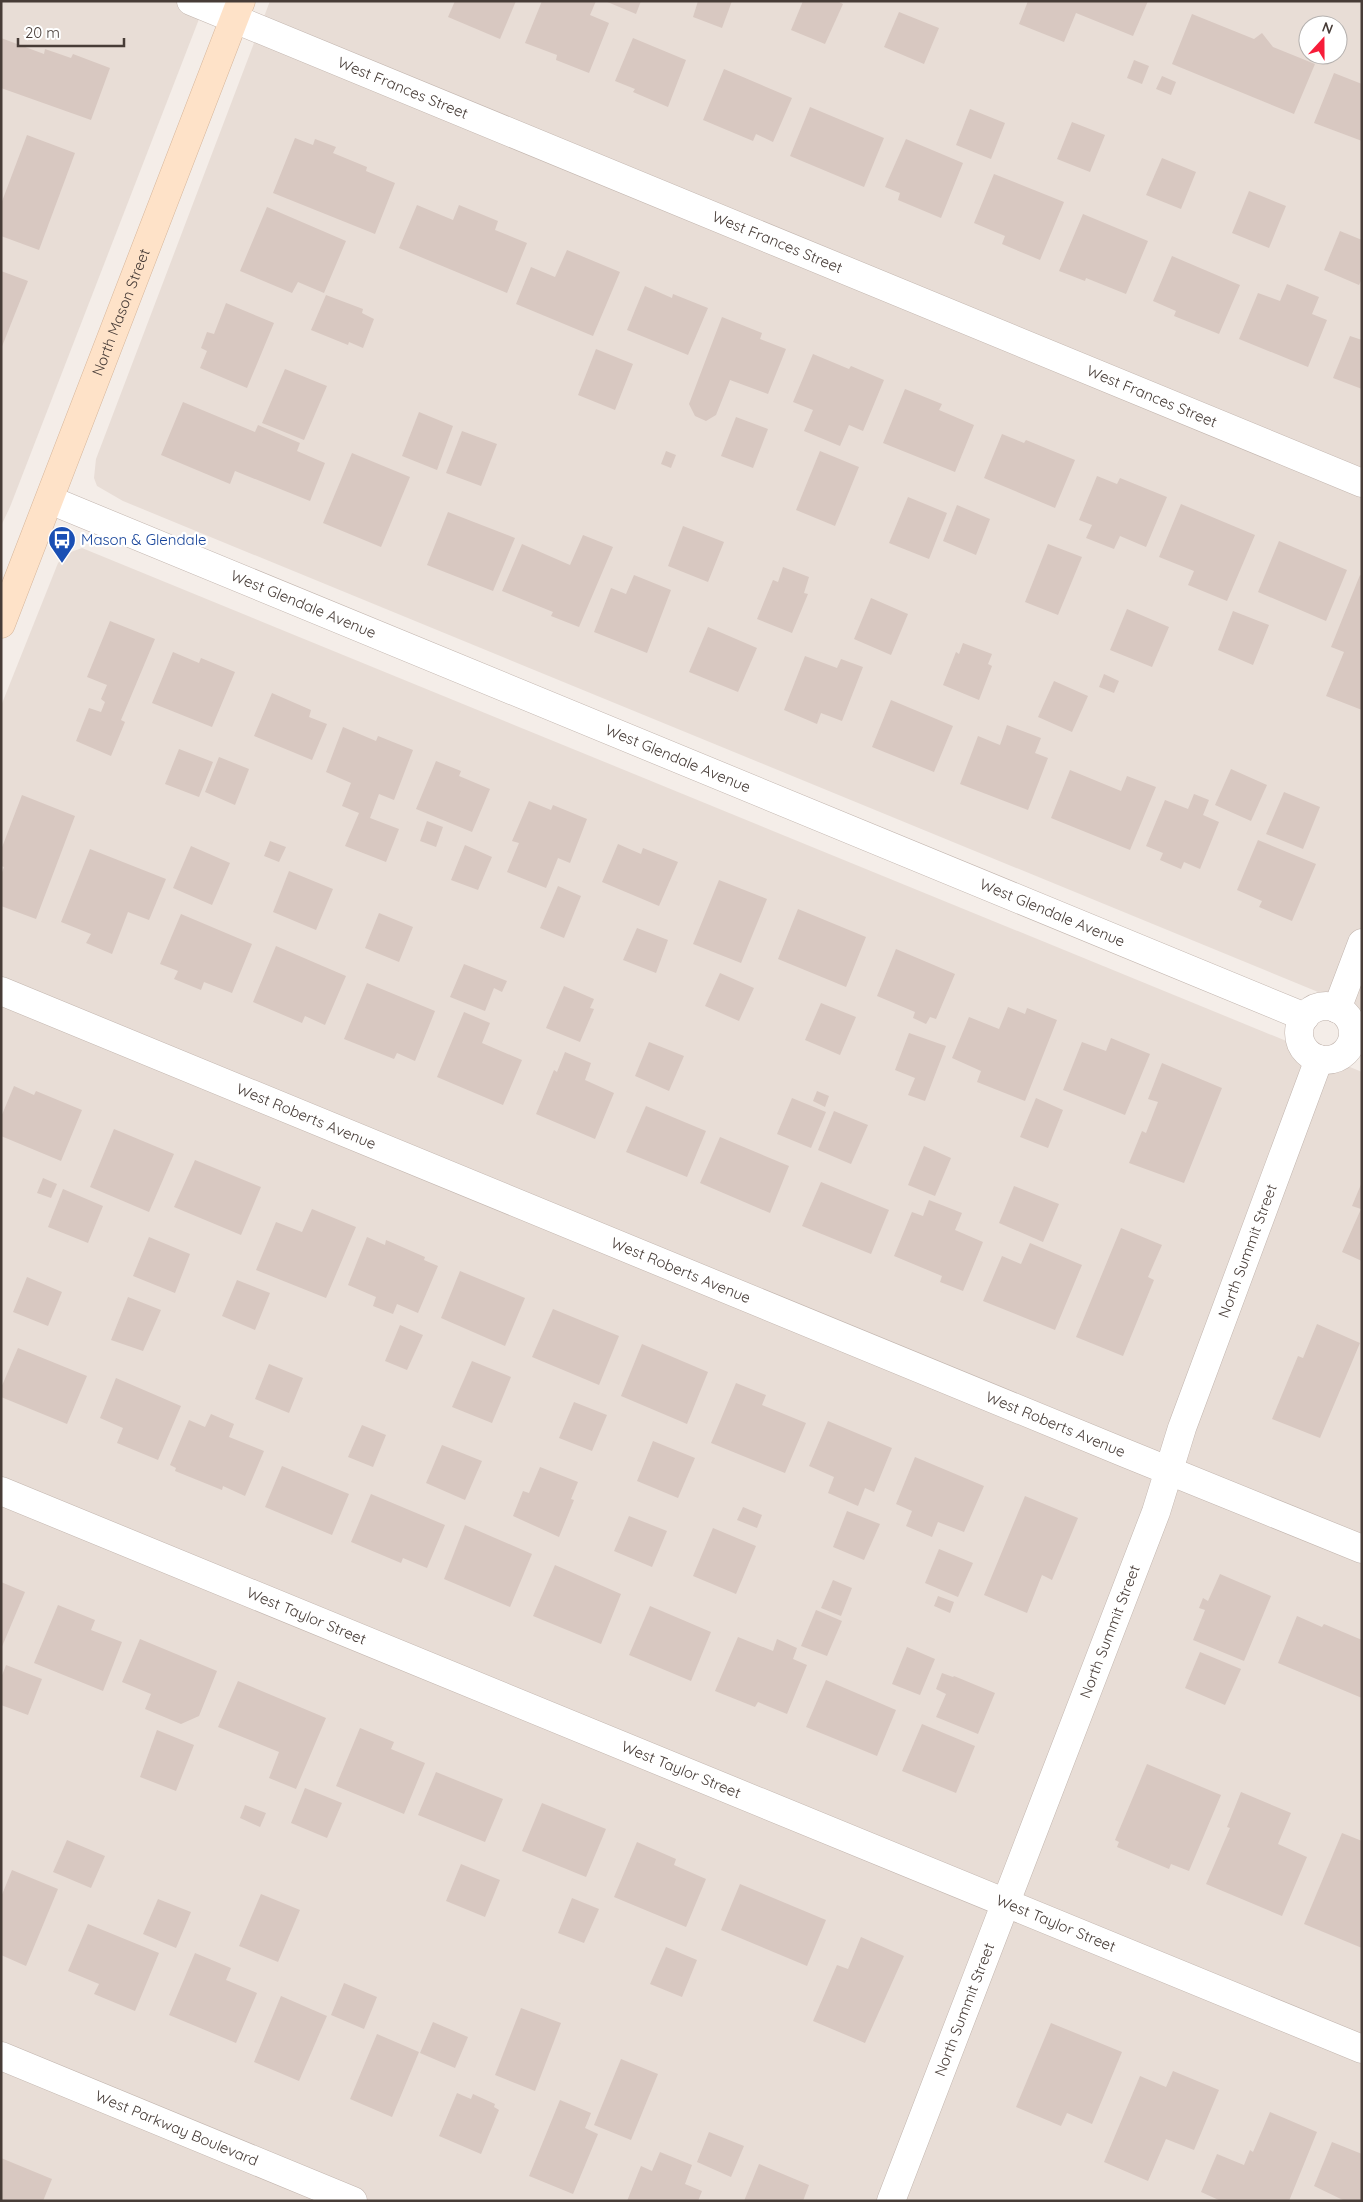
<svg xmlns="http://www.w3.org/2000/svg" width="1363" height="2202" viewBox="0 0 1363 2202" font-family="Quicksand,sans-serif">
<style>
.residential{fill:#e8ddd6;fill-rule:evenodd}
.building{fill:#d8c8c1}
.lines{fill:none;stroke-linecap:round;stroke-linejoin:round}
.minor-casing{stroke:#c2b5ae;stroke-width:29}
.tertiary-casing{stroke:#c2b5ae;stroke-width:29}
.secondary-casing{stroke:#d6b69b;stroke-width:29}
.minor{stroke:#fff;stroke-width:28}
.tertiary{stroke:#fff;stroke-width:28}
.secondary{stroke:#fee2c8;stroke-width:28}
.labels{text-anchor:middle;stroke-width:4.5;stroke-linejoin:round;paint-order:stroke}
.street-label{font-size:15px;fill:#473c37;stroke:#fff}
.transit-label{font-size:15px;fill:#164399;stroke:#fff;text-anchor:start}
</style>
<rect width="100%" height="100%" fill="#f4ede8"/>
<g class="residential">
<polygon points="1,1 206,1 10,507 1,526"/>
<path d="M270,1h1092v1009l-1239,-509 -26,-15 -3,-8 2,-19zM1308,25h30v30h-30z"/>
<polygon points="82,548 1362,1072 1362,2201 1,2201 1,706 58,563 68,553"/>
</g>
<g class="building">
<polygon points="455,1 516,1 500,39 448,17"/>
<polygon points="542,1 596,1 590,15 609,23 589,73 556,60 557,55 525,43"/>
<polygon points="605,1 641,1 636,14"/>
<polygon points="698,1 732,1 722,28 693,17"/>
<polygon points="803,1 837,1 843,4 825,44 791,30"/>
<polygon points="1028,1 1148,1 1133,36 1076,13 1064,42 1019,24"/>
<polygon points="899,12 939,28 924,64 884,47"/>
<polygon points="1192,14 1254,39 1262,33 1273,47 1315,64 1294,114 1172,64"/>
<polygon points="1,38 44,54 45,49 71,58 73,54 110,68 91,120 1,88"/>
<polygon points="633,38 686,60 668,107 633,92 635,89 615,81"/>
<polygon points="1134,60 1149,66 1142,84 1127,78"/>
<polygon points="724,69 792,98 773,142 756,134 753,141 703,120"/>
<polygon points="1334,73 1362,84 1362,141 1314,123"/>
<polygon points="1162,76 1176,82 1171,95 1156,89"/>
<polygon points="810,107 884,138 864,187 790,156"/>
<polygon points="970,109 1005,123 991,159 956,145"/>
<polygon points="1072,122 1105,135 1090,172 1057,159"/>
<polygon points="27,135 75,153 39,250 1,236 1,204"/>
<polygon points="295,138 313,145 315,139 336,147 333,153 367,167 366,171 395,183 375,234 273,193"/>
<polygon points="906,139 963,163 941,218 898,200 900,193 885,187"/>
<polygon points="1162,158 1196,172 1181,209 1146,195"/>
<polygon points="994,174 1064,202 1040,260 1002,244 1005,236 974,223"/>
<polygon points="1249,191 1286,206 1269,248 1232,233"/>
<polygon points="417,205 453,220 459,205 498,221 495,230 527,243 507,293 399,248"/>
<polygon points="267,207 346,241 324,293 298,282 292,293 240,271"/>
<polygon points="1083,214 1148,241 1126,294 1086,278 1085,281 1059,271"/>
<polygon points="1340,231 1362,240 1362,279 1359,285 1324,270"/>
<polygon points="567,250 620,272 593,336 516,304 531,267 555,277"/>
<polygon points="1172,256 1240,285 1219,334 1174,316 1176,311 1153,301"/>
<polygon points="1,271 28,281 1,349"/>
<polygon points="1287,284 1319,297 1312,314 1327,320 1308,367 1239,339 1258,293 1280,301"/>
<polygon points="645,286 672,298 673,294 708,308 688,355 627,330"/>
<polygon points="326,295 363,309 362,313 374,319 363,348 349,342 348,345 311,330"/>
<polygon points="226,303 274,323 247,388 200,368 207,351 201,348 207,332 214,334"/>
<polygon points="722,317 762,333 760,339 786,349 768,394 730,380 716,415 706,421 695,416 689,404"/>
<polygon points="1350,336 1362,340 1362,389 1333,378"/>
<polygon points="596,349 633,364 615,410 578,395"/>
<polygon points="813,354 849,369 851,366 884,380 863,431 849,425 840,446 804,431 813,410 793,402"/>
<polygon points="285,369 327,386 304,440 262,423"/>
<polygon points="905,389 942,404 939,410 974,425 955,472 883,443"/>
<polygon points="183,402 255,432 258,425 300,443 297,451 325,463 310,501 235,471 230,484 161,455"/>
<polygon points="419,412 453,426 437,470 402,456"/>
<polygon points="736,417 768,429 753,468 721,456"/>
<polygon points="462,431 497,444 481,486 446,473"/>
<polygon points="1002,434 1024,443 1026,440 1075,460 1055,508 984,478"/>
<polygon points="666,451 676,455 671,468 661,464"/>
<polygon points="820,451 859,467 835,526 796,510"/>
<polygon points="352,453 410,477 381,547 323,523"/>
<polygon points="1097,476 1117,484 1120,478 1167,497 1146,547 1120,536 1114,549 1086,538 1092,525 1079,520"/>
<polygon points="908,497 947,513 929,559 889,543"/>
<polygon points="1181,504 1255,535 1227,601 1188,585 1194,571 1159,557"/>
<polygon points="957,505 990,519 976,555 943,541"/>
<polygon points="448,512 515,538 493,591 427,565"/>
<polygon points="683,526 724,542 708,582 668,566"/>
<polygon points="583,535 613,547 579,627 551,616 553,612 502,591 522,544 570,565"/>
<polygon points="1279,541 1347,570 1326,621 1258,592"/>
<polygon points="1048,544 1082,557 1058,615 1025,602"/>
<polygon points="783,567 809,577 804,593 808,594 792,633 757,619 773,580 778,582"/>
<polygon points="634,575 671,590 647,653 594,632 611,588 626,594"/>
<polygon points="1360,575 1362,576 1362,710 1326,696 1344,652 1331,647"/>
<polygon points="871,598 908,614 891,655 854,639"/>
<polygon points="1127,609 1169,627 1152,667 1110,650"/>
<polygon points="1233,611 1269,625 1253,665 1218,650"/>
<polygon points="110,621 155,639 121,720 125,722 111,756 76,741 89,708 101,712 105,702 101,699 107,685 87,677"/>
<polygon points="708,627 757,648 738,692 689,672"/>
<polygon points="963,643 992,654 988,664 992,666 979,700 943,685 956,652 959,654"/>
<polygon points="173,652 199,663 201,658 235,672 212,727 152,703"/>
<polygon points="805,656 837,668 841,659 863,667 842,721 821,713 817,724 784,710"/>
<polygon points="1104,674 1119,681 1114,693 1099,687"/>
<polygon points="1054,681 1088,696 1072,732 1038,717"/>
<polygon points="272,693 311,710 309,717 327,724 312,760 254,736"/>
<polygon points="891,700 953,726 934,772 872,747"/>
<polygon points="1007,725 1041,738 1035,753 1048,758 1028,810 960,784 978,736 1000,745"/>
<polygon points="343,727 376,741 378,736 413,750 394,800 379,794 370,818 399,829 386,862 345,846 359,813 342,806 351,783 326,772"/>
<polygon points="179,749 213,762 199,797 165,784"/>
<polygon points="219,757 249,769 235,805 205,792"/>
<polygon points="436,761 461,771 459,776 490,789 472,832 416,809"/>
<polygon points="1231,769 1267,785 1251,821 1215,805"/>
<polygon points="1070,770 1121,791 1127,776 1156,787 1130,850 1051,818"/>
<polygon points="1284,792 1320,807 1303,849 1266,834"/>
<polygon points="1194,794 1209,800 1203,815 1219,822 1200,869 1184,862 1181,869 1160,860 1163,853 1146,846 1165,800 1188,809"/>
<polygon points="22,795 75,816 36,919 1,906 1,875 4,867 1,866 1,850"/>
<polygon points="529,801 551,810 553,805 587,819 570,863 558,858 546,888 507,872 519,843 512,841"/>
<polygon points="427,821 443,827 436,847 420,841"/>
<polygon points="1258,840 1316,864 1292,921 1259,907 1262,901 1237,890"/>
<polygon points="270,841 286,847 279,862 264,856"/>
<polygon points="618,844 641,854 643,848 678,862 659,906 602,882"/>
<polygon points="465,845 492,857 478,890 451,880"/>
<polygon points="191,846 230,863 212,905 173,888"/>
<polygon points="90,849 166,879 149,920 128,912 112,954 86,943 91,934 61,922"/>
<polygon points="289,871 333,889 316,930 273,912"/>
<polygon points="719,880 767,899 741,963 693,944"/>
<polygon points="558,886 581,896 564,938 540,928"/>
<polygon points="798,909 866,937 846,987 778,959"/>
<polygon points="379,913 413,927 399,962 365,948"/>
<polygon points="181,914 252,944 232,993 204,982 201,990 174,979 178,971 160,964"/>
<polygon points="637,928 668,940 656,973 623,960"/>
<polygon points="276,946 346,976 325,1025 305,1016 302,1023 253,1002"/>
<polygon points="896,949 955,974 936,1019 930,1017 926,1024 913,1018 915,1012 877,996"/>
<polygon points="464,964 507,981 502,992 494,988 485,1011 450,997"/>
<polygon points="720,973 754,988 739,1021 705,1006"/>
<polygon points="367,983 435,1011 415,1061 397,1053 394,1059 344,1039"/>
<polygon points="564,986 594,999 590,1008 594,1009 580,1042 546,1028"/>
<polygon points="821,1003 856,1017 840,1055 805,1040"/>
<polygon points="1008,1007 1025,1014 1027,1008 1057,1020 1025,1101 977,1082 981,1071 952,1058 969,1017 999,1029"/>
<polygon points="464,1012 490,1023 482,1043 522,1060 503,1105 437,1077"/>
<polygon points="909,1033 946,1046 925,1101 908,1095 915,1078 895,1070"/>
<polygon points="1111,1038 1150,1054 1125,1115 1063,1090 1082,1042 1106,1051"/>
<polygon points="649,1042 684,1056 669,1091 635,1076"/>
<polygon points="565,1052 591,1063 585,1080 614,1093 595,1139 536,1114 554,1070 557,1072"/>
<polygon points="1162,1063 1222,1088 1184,1183 1129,1163 1142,1131 1146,1133 1158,1102 1148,1099"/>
<polygon points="14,1086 34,1095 36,1091 82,1110 61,1161 1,1136 1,1117"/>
<polygon points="817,1091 829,1096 825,1107 813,1101"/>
<polygon points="792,1098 826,1112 811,1148 777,1134"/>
<polygon points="1036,1098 1063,1110 1048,1148 1020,1137"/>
<polygon points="646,1106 706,1131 687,1177 626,1152"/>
<polygon points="834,1111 868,1125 851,1164 818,1150"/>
<polygon points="114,1129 174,1154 149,1212 90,1187"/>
<polygon points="720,1137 789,1166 770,1213 700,1183"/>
<polygon points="924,1146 951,1158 935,1196 908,1185"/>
<polygon points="195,1160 261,1187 241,1235 174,1207"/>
<polygon points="43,1178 57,1184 51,1198 37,1193"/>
<polygon points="821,1182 889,1210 871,1254 802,1226"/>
<polygon points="1362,1182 1362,1261 1342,1252 1361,1209 1352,1206"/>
<polygon points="1014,1186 1059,1204 1043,1242 999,1223"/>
<polygon points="63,1189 103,1206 88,1243 48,1227"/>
<polygon points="929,1200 962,1213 955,1230 983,1242 963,1291 940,1282 942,1276 894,1256 912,1212 923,1216"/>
<polygon points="312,1209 356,1227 326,1298 256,1270 276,1222 302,1232"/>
<polygon points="1121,1228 1162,1245 1148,1277 1154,1280 1123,1356 1076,1337"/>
<polygon points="149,1237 190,1254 175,1293 133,1276"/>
<polygon points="367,1237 385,1245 386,1240 425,1257 424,1260 438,1266 418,1313 397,1304 393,1314 373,1306 376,1297 348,1285"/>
<polygon points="1030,1243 1082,1265 1055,1330 983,1301 1002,1256 1021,1264"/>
<polygon points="460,1271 525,1298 505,1346 441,1318"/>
<polygon points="27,1277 62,1292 48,1326 13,1312"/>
<polygon points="237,1280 270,1293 255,1330 222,1316"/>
<polygon points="128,1297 161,1310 143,1351 111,1340"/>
<polygon points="553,1309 619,1336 599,1385 532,1357"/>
<polygon points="1317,1324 1360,1343 1320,1438 1272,1419 1298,1356 1303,1358"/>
<polygon points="400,1325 423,1335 407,1370 385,1361"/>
<polygon points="642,1344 708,1372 687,1424 621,1396"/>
<polygon points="18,1348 87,1376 67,1424 1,1397 1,1388"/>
<polygon points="472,1361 511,1377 492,1423 452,1407"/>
<polygon points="269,1364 303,1378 289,1413 255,1399"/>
<polygon points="116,1378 181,1406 158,1460 117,1443 123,1428 100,1418"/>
<polygon points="736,1383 766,1395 762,1405 806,1423 785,1473 711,1443"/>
<polygon points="574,1402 607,1415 592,1451 559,1438"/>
<polygon points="211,1414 234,1424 229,1437 264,1451 245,1496 223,1486 222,1490 175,1471 176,1468 170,1465 189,1420 205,1427"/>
<polygon points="828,1421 892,1448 874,1492 865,1488 858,1506 828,1493 834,1477 809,1466"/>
<polygon points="362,1425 386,1435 373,1467 348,1457"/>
<polygon points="653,1441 695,1458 678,1498 637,1481"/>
<polygon points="442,1445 482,1461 465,1500 426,1483"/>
<polygon points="915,1457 984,1486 964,1532 938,1522 932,1537 906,1526 912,1511 896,1504"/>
<polygon points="282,1466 349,1494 332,1535 265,1507"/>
<polygon points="540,1467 578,1482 571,1499 574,1500 559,1537 513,1516 523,1491 529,1493"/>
<polygon points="371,1494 445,1525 427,1568 403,1558 401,1563 351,1542"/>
<polygon points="1025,1496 1078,1518 1052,1580 1042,1575 1027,1613 984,1595"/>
<polygon points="743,1507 762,1515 757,1528 737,1520"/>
<polygon points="847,1511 880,1524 864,1560 833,1547"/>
<polygon points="629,1516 667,1531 652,1567 614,1551"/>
<polygon points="465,1525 532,1554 510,1607 444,1579"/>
<polygon points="713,1528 756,1546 736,1594 693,1576"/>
<polygon points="939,1549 973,1563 958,1597 925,1583"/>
<polygon points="555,1565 621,1594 601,1644 533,1616"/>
<polygon points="1220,1574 1271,1596 1244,1661 1193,1640 1205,1610 1199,1608 1203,1598 1208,1601"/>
<polygon points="833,1580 852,1588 841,1616 821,1608"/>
<polygon points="1,1582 25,1592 1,1649"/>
<polygon points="938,1596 954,1602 950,1613 934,1606"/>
<polygon points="58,1605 95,1620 91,1630 122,1642 103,1691 34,1663"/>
<polygon points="650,1606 711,1632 691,1681 629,1655"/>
<polygon points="816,1610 842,1621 827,1656 801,1646"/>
<polygon points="1297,1616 1322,1627 1324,1624 1362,1640 1362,1698 1278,1663"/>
<polygon points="738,1637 773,1651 777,1639 797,1648 793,1659 807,1665 787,1714 758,1702 755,1707 715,1691"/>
<polygon points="140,1639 217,1671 199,1716 181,1724 145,1709 151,1694 122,1682"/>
<polygon points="907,1647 935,1659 920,1695 892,1684"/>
<polygon points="1200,1652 1241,1669 1225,1705 1185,1688"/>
<polygon points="6,1665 42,1679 28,1715 1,1705 1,1678"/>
<polygon points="942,1673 953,1677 954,1676 995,1693 978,1734 936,1717 946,1694 936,1689"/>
<polygon points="826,1680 896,1710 877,1756 806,1727"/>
<polygon points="238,1681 326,1718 296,1789 269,1778 279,1752 218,1727"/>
<polygon points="922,1724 975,1746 956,1793 902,1771"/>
<polygon points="360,1728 394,1742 391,1749 425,1763 404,1814 336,1786"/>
<polygon points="157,1730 194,1745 176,1791 140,1777"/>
<polygon points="1147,1764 1221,1795 1189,1871 1171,1864 1169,1869 1117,1847 1119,1842 1115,1840"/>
<polygon points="436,1772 503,1799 485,1842 418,1815"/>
<polygon points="305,1788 342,1803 327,1838 291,1823"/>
<polygon points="1241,1792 1291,1813 1278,1844 1307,1857 1282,1916 1206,1884 1230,1828 1227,1827"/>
<polygon points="542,1803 606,1829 586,1877 522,1851"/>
<polygon points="245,1805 266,1813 260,1827 240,1818"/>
<polygon points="1342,1833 1362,1841 1362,1948 1304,1924"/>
<polygon points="67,1840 105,1856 91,1888 53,1872"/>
<polygon points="637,1842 676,1859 674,1865 706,1879 686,1927 614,1897"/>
<polygon points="461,1864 500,1880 485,1917 446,1901"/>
<polygon points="12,1870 58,1889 26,1966 1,1955 1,1897"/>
<polygon points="740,1884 826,1920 807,1966 721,1930"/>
<polygon points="261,1894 300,1910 278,1962 239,1946"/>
<polygon points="572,1898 599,1909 584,1943 558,1933"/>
<polygon points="158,1899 191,1912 176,1948 143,1934"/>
<polygon points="88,1924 159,1953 135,2011 94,1994 99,1984 68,1971"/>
<polygon points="861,1937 904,1956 865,2043 813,2021 837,1965 848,1969"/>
<polygon points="666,1947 697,1960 682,1997 650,1984"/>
<polygon points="195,1953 231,1968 226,1980 257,1993 236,2043 169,2015"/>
<polygon points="344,1983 377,1997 364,2029 331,2015"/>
<polygon points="281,1996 327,2016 299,2081 254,2062"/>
<polygon points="521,2008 561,2023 535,2091 495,2075"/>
<polygon points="433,2022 468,2037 455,2068 420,2053"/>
<polygon points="1051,2023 1122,2052 1092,2124 1067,2113 1061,2126 1016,2107"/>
<polygon points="377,2034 419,2052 392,2117 350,2099"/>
<polygon points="621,2059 658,2074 631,2140 594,2125"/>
<polygon points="1173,2071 1219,2090 1194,2150 1166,2139 1148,2181 1104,2162 1140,2076 1166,2087"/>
<polygon points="457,2093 471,2099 473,2094 495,2104 494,2107 499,2110 481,2154 439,2136"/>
<polygon points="560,2100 591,2113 585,2128 598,2134 573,2194 529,2176"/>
<polygon points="1270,2112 1317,2132 1289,2201 1221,2201 1201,2192 1217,2154 1244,2165 1250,2150 1253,2152"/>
<polygon points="709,2132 744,2146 731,2177 697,2162"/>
<polygon points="1332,2142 1362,2154 1362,2201 1345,2201 1314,2186"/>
<polygon points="660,2152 692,2165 685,2184 702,2191 698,2201 627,2201 641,2166 652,2171"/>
<polygon points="1,2158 52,2179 43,2201 1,2201"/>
<polygon points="759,2164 809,2185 803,2201 744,2201"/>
</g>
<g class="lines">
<defs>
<g id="minor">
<path id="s1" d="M191,1l1171,482"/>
<path id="s2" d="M1,991l1124,462 237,96"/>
<polyline points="1337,1009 1362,943"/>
<path id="s3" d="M1,1491l1361,558"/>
<path id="s4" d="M1,2056l352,145"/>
<path id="s5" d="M891,2201l265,-689 26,-84 137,-369"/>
</g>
<g id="tertiary">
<path id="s6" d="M50,500l1255,517"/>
<circle cx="1326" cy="1033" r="27"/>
</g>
<g id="secondary">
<path id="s7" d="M1,624l240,-623"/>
</g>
</defs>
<use href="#minor" class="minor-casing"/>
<use href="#tertiary" class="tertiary-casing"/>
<use href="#secondary" class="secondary-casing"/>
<use href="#minor" class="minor"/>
<use href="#tertiary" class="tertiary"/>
<use href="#secondary" class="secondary"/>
</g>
<defs>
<symbol id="bus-pin" viewBox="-11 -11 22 30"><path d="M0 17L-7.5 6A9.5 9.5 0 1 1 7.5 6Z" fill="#1a4fb4" stroke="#fff"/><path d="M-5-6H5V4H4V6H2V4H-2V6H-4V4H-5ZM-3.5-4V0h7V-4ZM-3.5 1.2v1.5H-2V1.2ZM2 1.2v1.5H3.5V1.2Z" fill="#fff"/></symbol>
</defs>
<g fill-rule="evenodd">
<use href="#bus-pin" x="46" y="524" width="32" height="43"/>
</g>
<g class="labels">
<g class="street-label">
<text dy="5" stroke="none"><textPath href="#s1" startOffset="229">West Frances Street</textPath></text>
<text dy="5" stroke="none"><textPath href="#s1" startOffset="634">West Frances Street</textPath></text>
<text dy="5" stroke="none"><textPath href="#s7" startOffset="334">North Mason Street</textPath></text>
<text dy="5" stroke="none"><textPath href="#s1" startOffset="1039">West Frances Street</textPath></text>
<text dy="5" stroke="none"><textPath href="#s6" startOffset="274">West Glendale Avenue</textPath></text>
<text dy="5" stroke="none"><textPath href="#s6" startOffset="679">West Glendale Avenue</textPath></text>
<text dy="5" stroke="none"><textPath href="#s6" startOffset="1084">West Glendale Avenue</textPath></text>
<text dy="5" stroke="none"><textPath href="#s2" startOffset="330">West Roberts Avenue</textPath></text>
<text dy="5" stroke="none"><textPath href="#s5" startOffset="1015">North Summit Street</textPath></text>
<text dy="5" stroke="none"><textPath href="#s2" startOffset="735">West Roberts Avenue</textPath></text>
<text dy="5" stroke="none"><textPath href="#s2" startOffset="1140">West Roberts Avenue</textPath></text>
<text dy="5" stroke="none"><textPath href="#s3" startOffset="330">West Taylor Street</textPath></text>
<text dy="5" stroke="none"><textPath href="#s5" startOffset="610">North Summit Street</textPath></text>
<text dy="5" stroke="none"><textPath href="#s3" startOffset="735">West Taylor Street</textPath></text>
<text dy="5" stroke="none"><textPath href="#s3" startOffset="1140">West Taylor Street</textPath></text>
<text dy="5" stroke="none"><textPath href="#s5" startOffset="205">North Summit Street</textPath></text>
<text dy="5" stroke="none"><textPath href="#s4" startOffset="190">West Parkway Boulevard</textPath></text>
</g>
<g class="transit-label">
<text x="81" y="545">Mason &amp; Glendale</text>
</g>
</g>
<rect width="1363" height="2202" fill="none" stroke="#473c37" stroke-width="5"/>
<g transform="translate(1323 40) rotate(21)"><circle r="24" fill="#ffffff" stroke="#b5b1af"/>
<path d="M0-4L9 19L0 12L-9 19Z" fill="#f71c39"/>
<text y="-8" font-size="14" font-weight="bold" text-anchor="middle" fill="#473c37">N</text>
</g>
<path d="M18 38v8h106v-8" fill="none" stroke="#473c37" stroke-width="2.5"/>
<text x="25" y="38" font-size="15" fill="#473c37" stroke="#ffffff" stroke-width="4" paint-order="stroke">20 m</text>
</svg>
